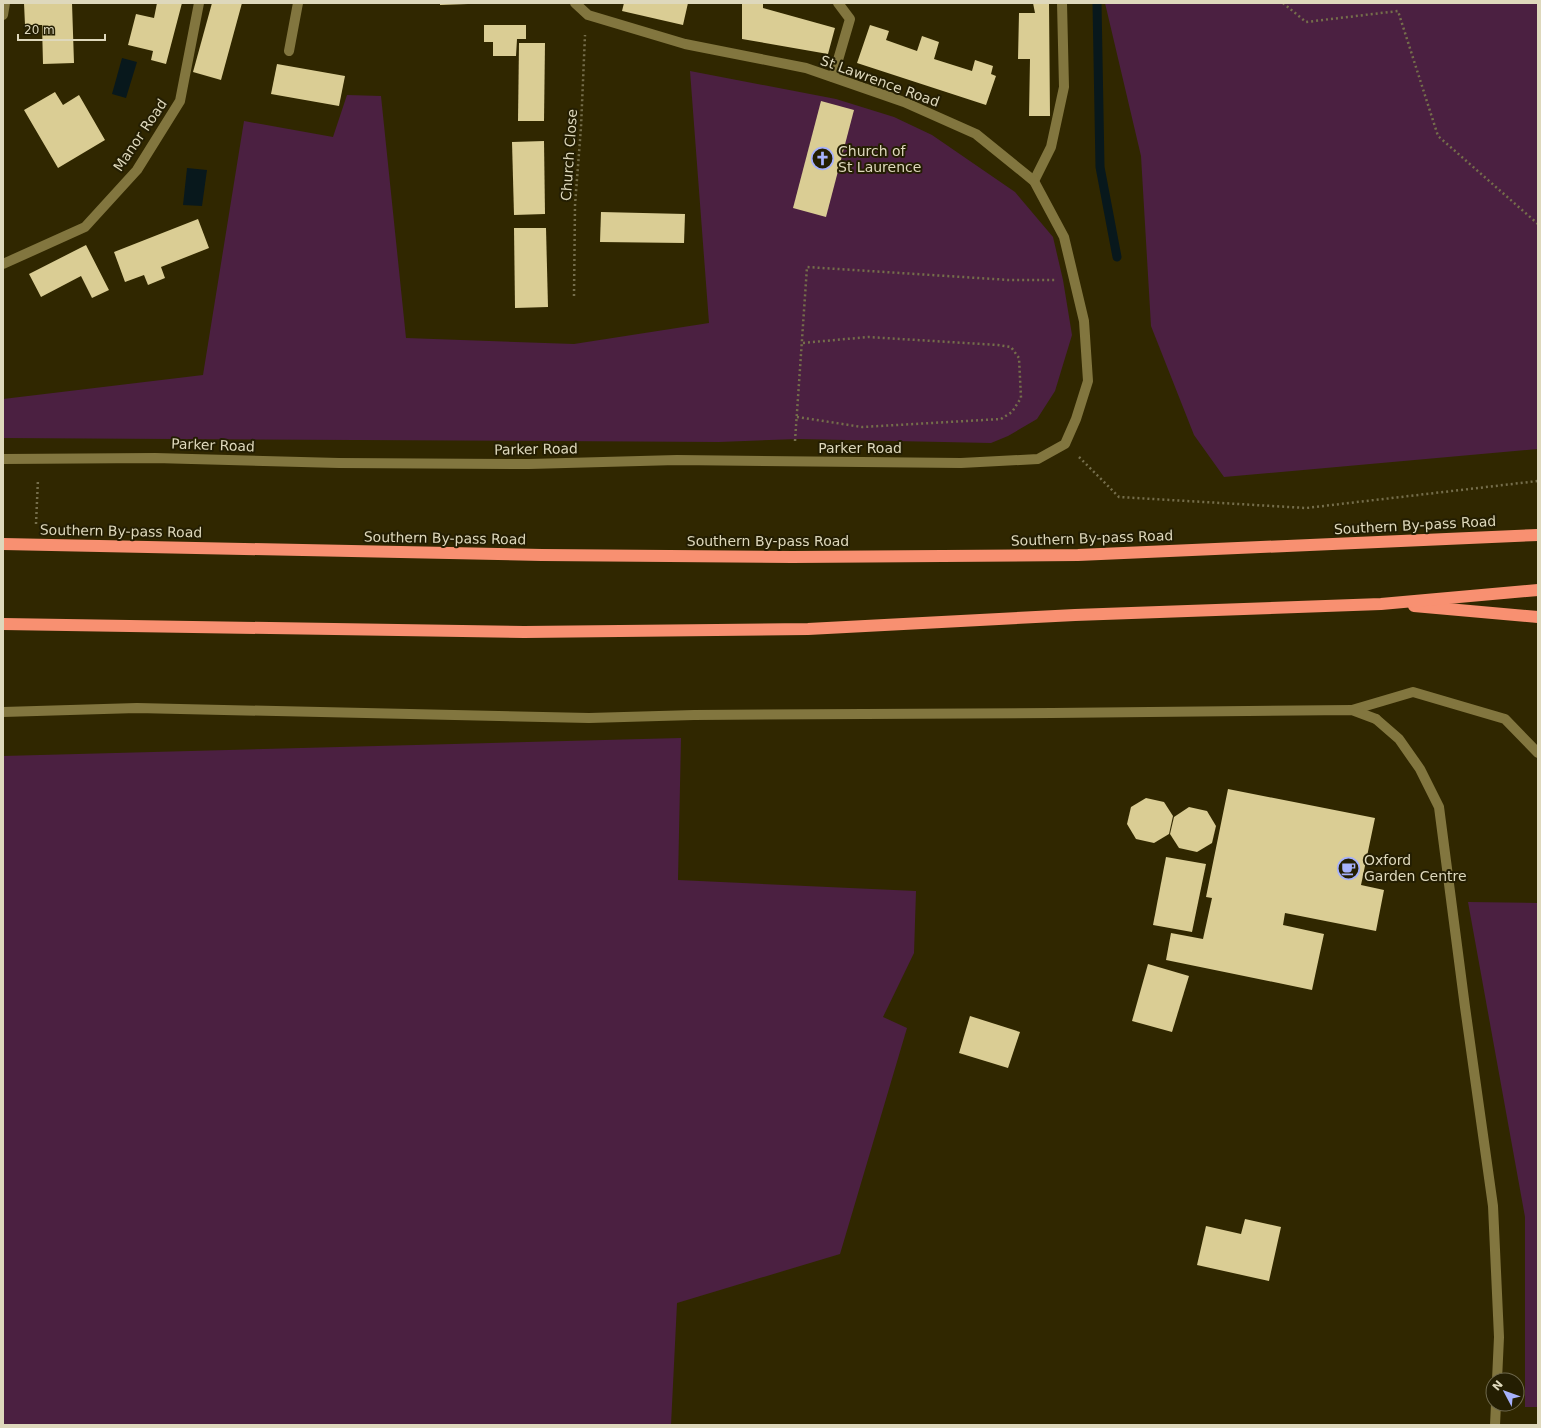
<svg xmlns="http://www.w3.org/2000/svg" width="1541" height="1428" viewBox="0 0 1541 1428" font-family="'DejaVu Sans',sans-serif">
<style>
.green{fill:#4b2041}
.water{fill:#08181c}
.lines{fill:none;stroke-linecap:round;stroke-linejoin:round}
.stream{stroke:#08181c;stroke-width:9}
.building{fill:#dacd94}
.path{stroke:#756e4b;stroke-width:2.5;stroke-dasharray:2 3;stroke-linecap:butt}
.lane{stroke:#82763f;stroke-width:10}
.street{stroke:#82763f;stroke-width:10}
.highway{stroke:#f89071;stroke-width:12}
.labels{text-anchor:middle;stroke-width:4;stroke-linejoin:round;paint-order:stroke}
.street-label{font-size:14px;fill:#ded8bc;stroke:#241e02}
.poi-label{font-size:14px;fill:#ded8bc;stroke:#241e02;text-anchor:start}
</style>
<rect width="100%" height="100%" fill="#302700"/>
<g class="green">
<polygon points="1105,3 1538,3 1538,449 1224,477 1194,435 1151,326 1141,156"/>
<polygon points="690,71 836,99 894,117 932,135 1015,192 1053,237 1063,280 1072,335 1055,391 1037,419 1008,436 991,443 798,439 719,442 3,438 3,399 203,375 244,121 333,137 347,95 381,96 406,338 574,344 709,323"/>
<polygon points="681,738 678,880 916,891 914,953 883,1017 907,1028 840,1254 677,1303 671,1425 3,1425 3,756"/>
<polygon points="1468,902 1538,903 1538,1407 1525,1407 1525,1217"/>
</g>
<g class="water">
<polygon points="122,58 137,62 126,98 112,94"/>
<polygon points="187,168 207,170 202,206 183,205"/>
</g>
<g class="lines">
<polyline class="stream" points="1097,3 1100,167 1117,257"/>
</g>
<g class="building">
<polygon points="24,3 72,3 74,63 43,64 42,25 25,25"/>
<polygon points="157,3 182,3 166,64 151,60 153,51 128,45 136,14 154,18"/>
<polygon points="212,3 242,3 221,80 193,72"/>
<polygon points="440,3 468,3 468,4 440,5"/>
<polygon points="624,3 688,3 683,25 622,11"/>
<polygon points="742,3 763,3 763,8 835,28 828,54 742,39"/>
<polygon points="1033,3 1049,3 1050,116 1029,116 1030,59 1018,59 1019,13 1035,13"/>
<polygon points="484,25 526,25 526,39 517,39 516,56 493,56 493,42 484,42"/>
<polygon points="870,25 889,31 886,40 917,51 922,36 939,42 934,59 972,71 975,60 993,66 991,74 996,76 986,105 857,63"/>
<polygon points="519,43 545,43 544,121 518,121"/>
<polygon points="277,64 345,76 339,106 271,94"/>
<polygon points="55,92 63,105 79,95 105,140 58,168 24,110"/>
<polygon points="821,101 854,110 826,217 793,208"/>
<polygon points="544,141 545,214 514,215 512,142"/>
<polygon points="601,212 685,214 684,243 600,242"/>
<polygon points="198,219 209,248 161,267 165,278 148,285 144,275 125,282 114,252"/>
<polygon points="514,228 546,228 548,307 515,308"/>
<polygon points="86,245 109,290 92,298 81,276 41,297 29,274"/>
<polygon points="1228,789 1375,818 1361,885 1384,890 1376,931 1285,913 1283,925 1324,934 1312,990 1166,960 1171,933 1203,939 1212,898 1206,897"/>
<polygon points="1146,798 1164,802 1173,816 1169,834 1154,843 1136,839 1127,824 1131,807"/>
<polygon points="1189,807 1207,811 1216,826 1212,843 1197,852 1179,848 1170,834 1174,817"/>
<polygon points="1166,857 1206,864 1192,932 1153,925"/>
<polygon points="1148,964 1189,976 1172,1032 1132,1021"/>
<polygon points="970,1016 1020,1032 1008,1068 959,1053"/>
<polygon points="1245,1219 1281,1227 1269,1281 1197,1265 1206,1226 1241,1234"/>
</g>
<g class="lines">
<g class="path">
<polyline points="1283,3 1306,22 1398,11 1438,136 1538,224"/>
<polyline points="574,296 575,205 581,127 585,35"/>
<polyline points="797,417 862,427 1001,419 1012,412 1021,398 1019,358 1011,347 998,345 868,337 802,343"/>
<polyline points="795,441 807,267 1009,280 1055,280"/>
<polyline points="1079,457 1119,497 1306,508 1538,481"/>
<polyline points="36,524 38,479"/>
</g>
<g class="lane">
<polyline points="3,15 5,3"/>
<polyline points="289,51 298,3"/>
<polyline points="833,77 850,19 838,3"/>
<polyline points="1352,710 1413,692 1505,719 1538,753"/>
<polyline points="1376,719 1399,739 1420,769 1439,807 1465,1007 1493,1206 1499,1337 1497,1380"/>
<polyline points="1495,1425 1496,1404"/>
</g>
<g class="street">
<polyline points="1034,181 1051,147 1064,87 1062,3"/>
<polyline points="3,264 85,227 137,170 180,101 199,3"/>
<polyline points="3,459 155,458 339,463 529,464 677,460 961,463 1038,459 1065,444 1076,419 1088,381 1084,321 1064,237 1034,181 976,134 904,102 806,68 685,44 588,15 575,3"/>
<polyline points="3,712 137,708 589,718 694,715 1052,713 1352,710 1376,719"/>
</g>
<g class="highway">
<polyline points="3,544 542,555 792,557 1078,555 1538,535"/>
<polyline points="1414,606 1538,617"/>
<polyline points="3,624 524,632 808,629 1075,615 1381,604 1538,590"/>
</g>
</g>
<defs>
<symbol id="church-ring" viewBox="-11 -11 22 22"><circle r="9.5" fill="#241e02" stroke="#a6b1fc" stroke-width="1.5"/><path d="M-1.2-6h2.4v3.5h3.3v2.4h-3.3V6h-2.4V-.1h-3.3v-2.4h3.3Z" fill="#a6b1fc"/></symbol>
<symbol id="cafe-ring" viewBox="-11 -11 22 22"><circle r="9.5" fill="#241e02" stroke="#a6b1fc" stroke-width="1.5"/><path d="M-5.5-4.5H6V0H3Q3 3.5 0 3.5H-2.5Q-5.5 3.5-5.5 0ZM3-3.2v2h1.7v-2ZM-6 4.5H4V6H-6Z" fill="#a6b1fc"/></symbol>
</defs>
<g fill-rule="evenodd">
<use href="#church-ring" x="810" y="146" width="25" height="25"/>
<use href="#cafe-ring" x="1336" y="856" width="25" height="25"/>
</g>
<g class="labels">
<g class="street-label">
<text transform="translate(880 81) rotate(20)" y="5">St Lawrence Road</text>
<text transform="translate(140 135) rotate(-56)" y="5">Manor Road</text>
<text transform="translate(569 155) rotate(-86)" y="5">Church Close</text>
<text transform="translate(213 445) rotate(2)" y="5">Parker Road</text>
<text x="860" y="453">Parker Road</text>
<text transform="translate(536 449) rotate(-1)" y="5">Parker Road</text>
<text transform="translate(1415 525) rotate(-3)" y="5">Southern By-pass Road</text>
<text transform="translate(121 531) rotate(1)" y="5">Southern By-pass Road</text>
<text transform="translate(445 538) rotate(1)" y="5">Southern By-pass Road</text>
<text transform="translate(1092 538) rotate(-2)" y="5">Southern By-pass Road</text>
<text x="768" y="546">Southern By-pass Road</text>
</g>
<g class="poi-label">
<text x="838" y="156">Church of<tspan x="838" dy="16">St Laurence</tspan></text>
<text x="1364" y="865">Oxford<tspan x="1364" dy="16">Garden Centre</tspan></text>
</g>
</g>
<rect width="1541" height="1428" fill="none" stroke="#ded8bc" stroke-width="8"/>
<g transform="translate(1505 1392) rotate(311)"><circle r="19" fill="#241e02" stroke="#6e684c"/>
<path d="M0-3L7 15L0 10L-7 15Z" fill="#a6b1fc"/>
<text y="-6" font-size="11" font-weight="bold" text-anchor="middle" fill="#ded8bc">N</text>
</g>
<path d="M18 34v6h87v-6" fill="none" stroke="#ded8bc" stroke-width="2"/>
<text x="24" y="34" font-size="12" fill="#ded8bc" stroke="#241e02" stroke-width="3" paint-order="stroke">20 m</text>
</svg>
